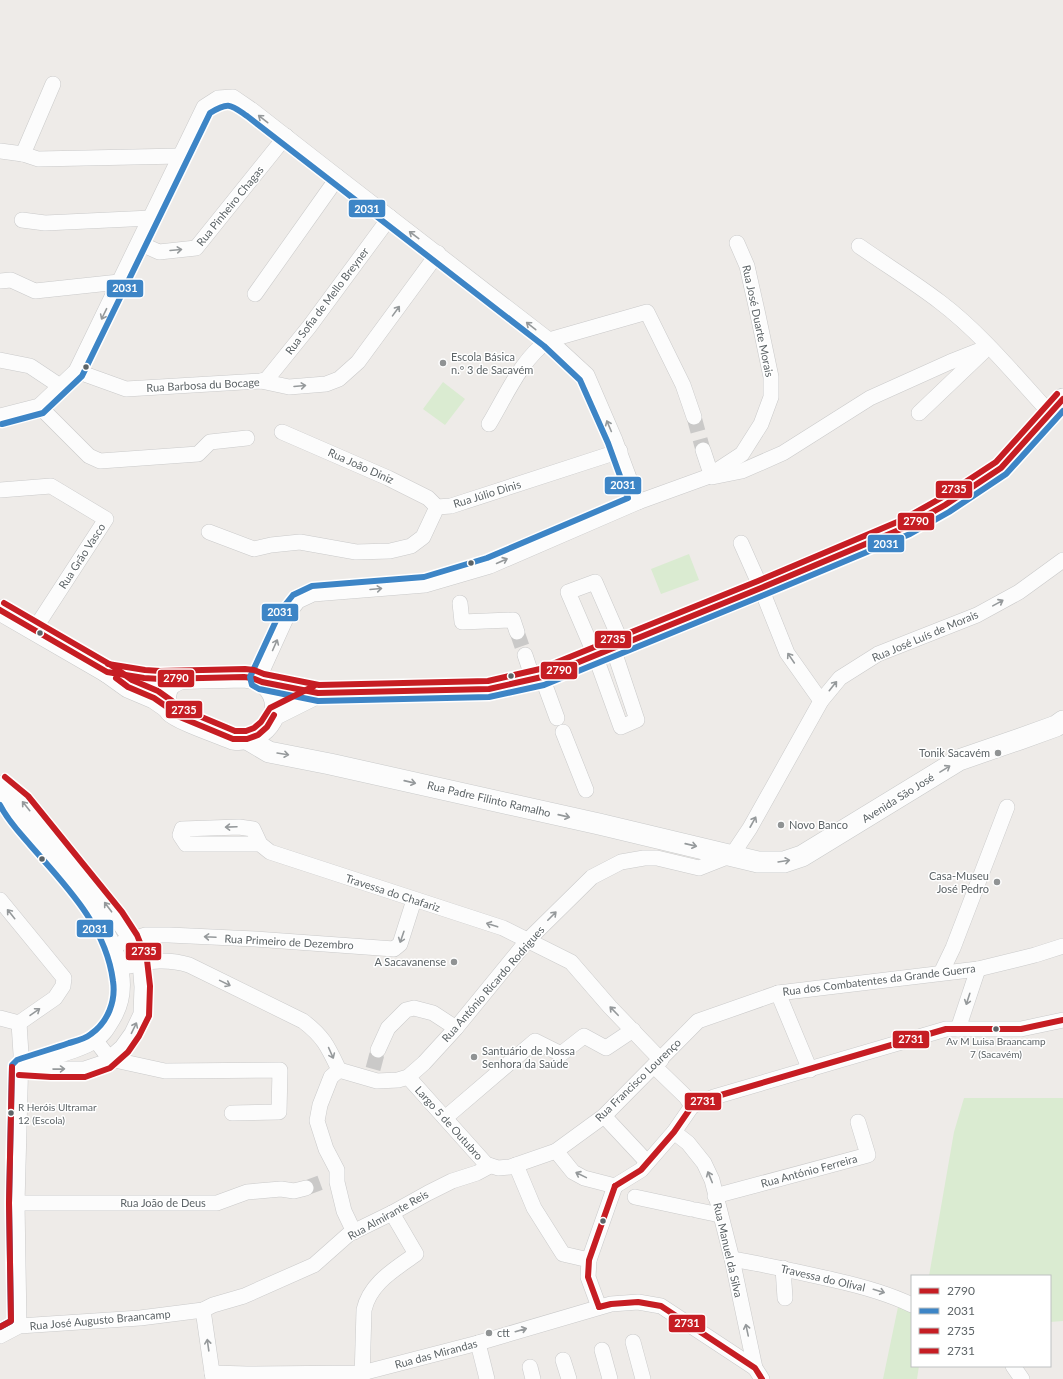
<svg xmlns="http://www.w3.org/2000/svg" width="1063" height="1379" viewBox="0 0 1063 1379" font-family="Lato,sans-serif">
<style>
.green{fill:#daebd1}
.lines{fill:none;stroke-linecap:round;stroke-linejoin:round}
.street-tunnel{stroke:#cac9c8;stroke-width:15;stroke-dasharray:15 8;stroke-linecap:butt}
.street-casing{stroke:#cacaca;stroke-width:16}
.secondary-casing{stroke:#c9caca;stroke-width:22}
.street{stroke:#fcfcfc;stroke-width:15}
.secondary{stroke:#fcfcfc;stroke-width:21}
.bus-1-casing{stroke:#fff;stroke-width:9}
.bus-2-casing{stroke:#fff;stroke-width:9}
.bus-3-casing{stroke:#fff;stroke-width:9}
.bus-4-casing{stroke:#fff;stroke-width:9}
.bus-1{stroke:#c61d23;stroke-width:6}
.bus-2{stroke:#3d85c6;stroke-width:6}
.bus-3{stroke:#c61d23;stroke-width:6}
.bus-4{stroke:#c61d23;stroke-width:6}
.oneway{stroke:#95999b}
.poi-dot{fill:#909394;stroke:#fff;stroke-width:1.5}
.bus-dot{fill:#5d6467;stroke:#fff;stroke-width:1.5}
.labels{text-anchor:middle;stroke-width:3;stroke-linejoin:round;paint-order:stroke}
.bus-label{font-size:10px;fill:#5d6467;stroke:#fff}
.street-label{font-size:11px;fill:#5d6467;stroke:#fff}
.poi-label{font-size:11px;fill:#5d6467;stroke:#fff;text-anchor:start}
.line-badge{stroke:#fff;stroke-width:1.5}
.badge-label{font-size:11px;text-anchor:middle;font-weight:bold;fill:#fff}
</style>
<rect width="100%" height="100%" fill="#eeebe8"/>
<g class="green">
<polygon points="443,382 465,399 445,425 423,409"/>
<polygon points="689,554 699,580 661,594 651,569"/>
<polygon points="964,1098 1063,1098 1063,1321 1050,1322 1050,1276 929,1276 954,1132"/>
<polygon points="898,1307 912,1312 912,1366 919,1366 917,1379 883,1379"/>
</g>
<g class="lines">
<g class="street-tunnel">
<polyline points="694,417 703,450"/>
<polyline points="517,632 525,655"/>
<polyline points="373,1069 378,1050"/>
<polyline points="306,1188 325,1181"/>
</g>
<defs>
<g id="street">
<polyline points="0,151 23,154 38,159 181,156"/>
<polyline points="23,154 53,84"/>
<polyline points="22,220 45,223 151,218"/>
<polyline points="139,243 159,252 196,248 286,136"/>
<path d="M859,246c27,19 55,36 81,56 41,31 75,73 110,111"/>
<polyline points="0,281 11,280 35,291 119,282"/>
<polyline points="255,294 338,177"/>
<polyline points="0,360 30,366 60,386"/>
<polyline points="76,371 126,389 261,381 289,387 326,384 339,379 358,362 438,253"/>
<polyline points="261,381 267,379 309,327 390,217"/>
<polyline points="39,406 89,456 100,461 198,454 210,442 247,438"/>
<polyline points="919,413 983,352"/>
<polyline points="0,416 39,406 76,371 204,107 218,98 233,97 252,110 338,177 549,340 587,375 615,440 638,502"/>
<path d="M489,424c17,-28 32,-65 60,-84l98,-28 36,73 11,32"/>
<polyline points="282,432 388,478 428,498 437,507"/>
<polyline points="703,450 711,474"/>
<polyline points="712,477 742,471 783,453 870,398 950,362 988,347"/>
<polyline points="0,490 51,486 106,519 34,630"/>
<polyline points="209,532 254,549 271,545 300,542 356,552 390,551 411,546 423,537 437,507 451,506 620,451"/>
<polyline points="741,543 761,588 787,653 821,701"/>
<polyline points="460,603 462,622 513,620 517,632"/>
<polyline points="613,648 637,720 621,727 595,655 568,592 595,582 622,644"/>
<polyline points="525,655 533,679"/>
<polyline points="542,677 557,718"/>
<polyline points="258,680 288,614 298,601 313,594 425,585 490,566 638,502 707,477 742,454 761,424 771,397 771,377 758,315 747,266 737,243"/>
<polyline points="563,732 586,790"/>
<polyline points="0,783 22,801 115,917 130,939 140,963 142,987 141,1014 132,1033 122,1047 105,1062 84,1069 51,1069 20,1067"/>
<path d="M0,787c4,7 7,15 11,22 5,7 12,14 17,21 37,44 123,127 85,189 -5,8 -9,16 -17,21 -13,10 -51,19 -68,25"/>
<polyline points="260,844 186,844 180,835 182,829 239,827 253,829 260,844 270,852 503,928 571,962 610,1007 661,1060"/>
<polyline points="0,900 64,978 63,986 55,998 19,1023 0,1018"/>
<polyline points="121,943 145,935 169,935 255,939 394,949 400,944 414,900"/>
<path d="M130,966c18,-6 40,-7 59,-1l114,56c21,16 25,26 36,49"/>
<polyline points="941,973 953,948 1007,807"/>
<polyline points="778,993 810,1070"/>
<polyline points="19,1023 21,1054 17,1203 19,1326"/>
<polyline points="958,1029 978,969"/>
<polyline points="96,1041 110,1059 165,1071 280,1070 279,1112 232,1113"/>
<polyline points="378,1050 388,1028 406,1010 414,1008 433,1013 456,1028"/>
<polyline points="654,1066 686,1097 692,1106"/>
<polyline points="339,1070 377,1081 398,1080 408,1077 424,1063 456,1028 527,941 592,877 621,862 644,858 657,858 699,868 732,855 750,828 821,701 840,678 878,654 977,615 1019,592 1063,560"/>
<polyline points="339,1070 331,1077 320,1105 317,1121 326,1149 337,1170 337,1182 344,1211 354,1232"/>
<polyline points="408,1077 486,1164 498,1168 510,1167 556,1151 604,1116 698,1021 778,993 978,969 1035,955 1063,946"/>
<polyline points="604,1116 647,1162"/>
<polyline points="445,1118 535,1041 561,1054 584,1036 606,1048 633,1030"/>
<polyline points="674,1132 688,1143 704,1163 712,1180 732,1259 755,1368 762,1379"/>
<polyline points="556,1151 573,1172 584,1178 615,1186 641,1170 674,1132 692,1106 714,1097 946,1029 1021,1029 1063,1020"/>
<polyline points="516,1165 534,1208 563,1254 589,1260"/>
<polyline points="715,1196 868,1155 858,1122"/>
<polyline points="635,1197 691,1209"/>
<polyline points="17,1203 217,1203 247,1192 281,1189 294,1191 306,1188"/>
<polyline points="696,1210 720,1215"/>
<path d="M732,1259c34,6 68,13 102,21 27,6 53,13 78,25"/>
<polyline points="783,1268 785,1298"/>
<polyline points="599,1307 588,1277 589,1260 615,1186"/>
<polyline points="203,1310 213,1379"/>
<polyline points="0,1336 19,1326 140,1318 203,1310 213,1305 244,1296 314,1265 349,1234 392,1213 428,1193 452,1181 477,1173 490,1166"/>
<polyline points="633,1342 643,1379"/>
<polyline points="478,1343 487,1379"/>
<polyline points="602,1350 610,1379"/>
<polyline points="563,1360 569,1379"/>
<polyline points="1013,1366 1022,1379"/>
<polyline points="530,1367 533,1379"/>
<polyline points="212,1373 247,1374 362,1373 478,1343 611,1304 638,1302 661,1306 755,1368"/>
<path d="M362,1379l2,-69c6,-27 30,-40 52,-56l-24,-41"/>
</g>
<g id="secondary">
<polyline points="0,610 107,672 128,687 154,698 167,707"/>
<path d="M107,672l37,6 16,1 84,-2c6,1 13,2 18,5 30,21 5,62 -29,57 -12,-5 -56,-20 -63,-28 -4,-5 -5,-11 -4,-17 1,-9 7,-12 14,-15"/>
<polyline points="262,682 318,693 489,689 542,677 761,588 906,527 945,505 1001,468 1063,399"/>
<polyline points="274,715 318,693"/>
<polyline points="247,739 269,752 330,764 599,824 758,862 784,862 802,856 959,760 1020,739 1056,726 1063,721"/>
</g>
</defs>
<use href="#street" class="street-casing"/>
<use href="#secondary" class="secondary-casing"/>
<use href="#street" class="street"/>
<use href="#secondary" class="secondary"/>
<defs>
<g id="bus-1">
<polyline points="0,610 107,672 144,678 160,679 244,677 252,678 262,682 318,693 489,689 542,677 761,588 906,527 945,505 1001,468 1063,399"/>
<polyline points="116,678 128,687 154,698 167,707 175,715 233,739 247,739 258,735 267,727 274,715"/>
</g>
<g id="bus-2">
<path d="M2,424l41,-11 39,-37 128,-263c19,-12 21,-8 37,3l297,230 36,34 28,63 20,55 -141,60 -63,19 -112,9 -19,9 -12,15 -31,67 2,8 7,4 59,12 171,-4 55,-12 220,-90 146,-61 39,-22 57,-38 57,-63"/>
<path d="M0,805c8,16 20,28 31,41 35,40 75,80 82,135 3,20 -5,41 -22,53 -6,5 -15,7 -22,9 -17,6 -35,11 -52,17l-5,5 -3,138 2,118 -11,6"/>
</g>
<g id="bus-3">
<polyline points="4,603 111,665 132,680 158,691 172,701 180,708 235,731 246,731 254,728 261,722 270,708 314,686"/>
<polyline points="108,664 145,670 160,671 245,669 254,670 264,674 319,685 488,681 540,669 758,581 902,520 941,498 996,462 1057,394"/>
<polyline points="5,777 28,796 122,912 137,935 147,960 150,986 149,1016 139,1036 128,1052 110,1068 85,1077 51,1077 19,1075"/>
<polyline points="0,1327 11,1321 9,1203 12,1067"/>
</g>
<g id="bus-4">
<polyline points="615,1186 641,1170 674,1132 692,1106 714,1097 946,1029 1021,1029 1063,1020"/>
<polyline points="599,1307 611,1304 638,1302 661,1306 755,1368 762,1379"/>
<polyline points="599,1307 588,1277 589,1260 615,1186"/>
</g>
</defs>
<use href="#bus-1" class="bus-1-casing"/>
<use href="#bus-2" class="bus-2-casing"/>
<use href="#bus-3" class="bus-3-casing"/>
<use href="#bus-4" class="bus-4-casing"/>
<use href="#bus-1" class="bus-1"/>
<use href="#bus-2" class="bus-2"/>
<use href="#bus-3" class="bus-3"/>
<use href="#bus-4" class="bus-4"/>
</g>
<defs><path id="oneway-shaft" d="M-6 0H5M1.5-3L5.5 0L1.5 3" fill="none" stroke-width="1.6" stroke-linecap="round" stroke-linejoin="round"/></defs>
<g class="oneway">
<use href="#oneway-shaft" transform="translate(263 119) rotate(-142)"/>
<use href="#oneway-shaft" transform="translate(414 235) rotate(-143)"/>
<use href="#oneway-shaft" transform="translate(176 250) rotate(-5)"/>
<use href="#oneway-shaft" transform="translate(396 311) rotate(-54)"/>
<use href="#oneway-shaft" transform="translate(104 314) rotate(116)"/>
<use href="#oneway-shaft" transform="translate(531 326) rotate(-142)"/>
<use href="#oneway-shaft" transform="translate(300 386) rotate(-5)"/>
<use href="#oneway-shaft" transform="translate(609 426) rotate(-113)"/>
<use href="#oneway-shaft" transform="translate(502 561) rotate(-24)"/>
<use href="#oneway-shaft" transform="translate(376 589) rotate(-5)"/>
<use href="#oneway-shaft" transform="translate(998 603) rotate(-29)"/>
<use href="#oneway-shaft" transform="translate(275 645) rotate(-66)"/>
<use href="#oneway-shaft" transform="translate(791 658) rotate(-124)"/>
<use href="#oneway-shaft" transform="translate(833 686) rotate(-51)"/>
<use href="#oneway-shaft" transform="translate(283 754) rotate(9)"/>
<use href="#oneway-shaft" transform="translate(945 769) rotate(-32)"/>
<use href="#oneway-shaft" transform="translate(410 782) rotate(13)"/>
<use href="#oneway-shaft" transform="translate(26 806) rotate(-129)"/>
<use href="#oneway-shaft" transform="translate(564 816) rotate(13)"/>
<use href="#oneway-shaft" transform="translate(753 822) rotate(-61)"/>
<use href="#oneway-shaft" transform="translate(231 827) rotate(178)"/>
<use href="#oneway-shaft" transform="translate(691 845) rotate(13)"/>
<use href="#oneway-shaft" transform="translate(784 861) rotate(-9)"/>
<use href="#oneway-shaft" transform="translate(108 907) rotate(-127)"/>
<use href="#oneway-shaft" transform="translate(11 914) rotate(-129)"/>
<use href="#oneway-shaft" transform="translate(552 916) rotate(-45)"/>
<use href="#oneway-shaft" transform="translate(492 925) rotate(-162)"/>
<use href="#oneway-shaft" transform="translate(210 937) rotate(-177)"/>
<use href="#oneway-shaft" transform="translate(402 937) rotate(109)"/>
<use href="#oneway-shaft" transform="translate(225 983) rotate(26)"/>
<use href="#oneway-shaft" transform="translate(968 999) rotate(108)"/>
<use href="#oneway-shaft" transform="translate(614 1011) rotate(-134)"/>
<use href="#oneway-shaft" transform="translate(35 1012) rotate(-35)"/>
<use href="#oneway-shaft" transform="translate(134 1028) rotate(-64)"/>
<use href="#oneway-shaft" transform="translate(331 1053) rotate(66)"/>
<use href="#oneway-shaft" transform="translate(59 1069) rotate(-1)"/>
<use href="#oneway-shaft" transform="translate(581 1175) rotate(-154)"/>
<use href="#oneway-shaft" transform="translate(710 1177) rotate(-112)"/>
<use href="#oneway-shaft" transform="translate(879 1291) rotate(17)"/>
<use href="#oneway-shaft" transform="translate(521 1330) rotate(-16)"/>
<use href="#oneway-shaft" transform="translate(747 1330) rotate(-102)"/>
<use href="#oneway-shaft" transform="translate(208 1345) rotate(-98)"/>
</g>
<g class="poi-dot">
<circle cx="443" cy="363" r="4"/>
<circle cx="998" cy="753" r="4"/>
<circle cx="781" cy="825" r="4"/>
<circle cx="997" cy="882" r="4"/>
<circle cx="454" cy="962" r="4"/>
<circle cx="474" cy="1057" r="4"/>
<circle cx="489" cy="1333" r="4"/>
</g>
<g class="bus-dot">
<circle cx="86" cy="367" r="3.5"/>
<circle cx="471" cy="563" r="3.5"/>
<circle cx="40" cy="633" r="3.5"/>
<circle cx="511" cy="676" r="3.5"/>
<circle cx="42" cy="859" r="3.5"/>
<circle cx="996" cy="1029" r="3.5"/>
<circle cx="11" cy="1113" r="3.5"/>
<circle cx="603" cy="1221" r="3.5"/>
</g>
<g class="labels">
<g class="bus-label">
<text x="996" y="1045">Av M Luisa Braancamp<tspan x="996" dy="13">7 (Sacavém)</tspan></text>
<text x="18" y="1111" text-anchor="start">R Heróis Ultramar<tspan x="18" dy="13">12 (Escola)</tspan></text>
</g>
<g class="street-label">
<text transform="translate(230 206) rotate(-51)" y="4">Rua Pinheiro Chagas</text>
<text transform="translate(327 301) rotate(-53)" y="4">Rua Sofia de Mello Breyner</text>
<text transform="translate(758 321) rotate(78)" y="4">Rua José Duarte Morais</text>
<text transform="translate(203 385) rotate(-3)" y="4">Rua Barbosa du Bocage</text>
<text transform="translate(361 466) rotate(24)" y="4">Rua João Diniz</text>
<text transform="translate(487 494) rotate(-17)" y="4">Rua Júlio Dinis</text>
<text transform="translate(82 556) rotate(-57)" y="4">Rua Grão Vasco</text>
<text transform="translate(925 636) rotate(-23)" y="4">Rua José Luís de Morais</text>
<text transform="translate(898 798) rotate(-32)" y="4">Avenida São José</text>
<text transform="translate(489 799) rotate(13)" y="4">Rua Padre Filinto Ramalho</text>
<text transform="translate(393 893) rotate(18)" y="4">Travessa do Chafariz</text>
<text transform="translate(289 942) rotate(3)" y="4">Rua Primeiro de Dezembro</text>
<text transform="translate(879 980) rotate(-7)" y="4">Rua dos Combatentes da Grande Guerra</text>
<text transform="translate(493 984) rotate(-49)" y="4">Rua António Ricardo Rodrigues</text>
<text transform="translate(638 1080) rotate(-44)" y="4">Rua Francisco Lourenço</text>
<text transform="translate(449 1123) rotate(48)" y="4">Largo 5 de Outubro</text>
<text transform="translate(809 1171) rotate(-15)" y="4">Rua António Ferreira</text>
<text x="163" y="1207">Rua João de Deus</text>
<text transform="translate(388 1215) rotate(-29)" y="4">Rua Almirante Reis</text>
<text transform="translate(728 1250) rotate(77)" y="4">Rua Manuel da Silva</text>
<text transform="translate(823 1278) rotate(13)" y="4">Travessa do Olival</text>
<text transform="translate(100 1320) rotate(-5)" y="4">Rua José Augusto Braancamp</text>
<text transform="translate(436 1354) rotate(-15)" y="4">Rua das Mirandas</text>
</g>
<g class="poi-label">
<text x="451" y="361">Escola Básica<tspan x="451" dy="13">n.º 3 de Sacavém</tspan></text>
<text x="990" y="757" text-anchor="end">Tonik Sacavém</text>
<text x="789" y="829">Novo Banco</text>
<text x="989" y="880" text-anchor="end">Casa-Museu<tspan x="989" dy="13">José Pedro</tspan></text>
<text x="446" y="966" text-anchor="end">A Sacavanense</text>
<text x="482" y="1055">Santuário de Nossa<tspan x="482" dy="13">Senhora da Saúde</tspan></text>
<text x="497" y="1337">ctt</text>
</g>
</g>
<g class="line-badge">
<rect x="348" y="199" width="38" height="19" rx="4" fill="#3d85c6"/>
<rect x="106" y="279" width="38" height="19" rx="4" fill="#3d85c6"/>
<rect x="604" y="476" width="38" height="19" rx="4" fill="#3d85c6"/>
<rect x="935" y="480" width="38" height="19" rx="4" fill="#c61d23"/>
<rect x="897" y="512" width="38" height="19" rx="4" fill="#c61d23"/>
<rect x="867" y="534" width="38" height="19" rx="4" fill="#3d85c6"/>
<rect x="261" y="603" width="38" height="19" rx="4" fill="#3d85c6"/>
<rect x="594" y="630" width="38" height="19" rx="4" fill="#c61d23"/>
<rect x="540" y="661" width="38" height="19" rx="4" fill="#c61d23"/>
<rect x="157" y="669" width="38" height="19" rx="4" fill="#c61d23"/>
<rect x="165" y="700" width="38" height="19" rx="4" fill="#c61d23"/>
<rect x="76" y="919" width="38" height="19" rx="4" fill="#3d85c6"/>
<rect x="125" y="942" width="37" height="19" rx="4" fill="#c61d23"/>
<rect x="892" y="1030" width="38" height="19" rx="4" fill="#c61d23"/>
<rect x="684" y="1092" width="38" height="19" rx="4" fill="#c61d23"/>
<rect x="668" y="1314" width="38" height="19" rx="4" fill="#c61d23"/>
</g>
<g class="badge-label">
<text x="367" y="213">2031</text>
<text x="125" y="292">2031</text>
<text x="623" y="489">2031</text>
<text x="954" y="493">2735</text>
<text x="916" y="525">2790</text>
<text x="886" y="548">2031</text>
<text x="280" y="616">2031</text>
<text x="613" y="643">2735</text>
<text x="559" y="674">2790</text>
<text x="176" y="682">2790</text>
<text x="184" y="714">2735</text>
<text x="95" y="933">2031</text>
<text x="144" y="955">2735</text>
<text x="911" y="1043">2731</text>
<text x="703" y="1105">2731</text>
<text x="687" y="1327">2731</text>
</g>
<rect x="911" y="1275" width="140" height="92" fill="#ffffff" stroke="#bec1c2"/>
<rect x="919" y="1288" width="20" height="6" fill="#c61d23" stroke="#bec1c2"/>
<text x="947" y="1295" font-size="12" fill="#5d6467">2790</text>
<rect x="919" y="1308" width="20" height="6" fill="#3d85c6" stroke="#bec1c2"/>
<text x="947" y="1315" font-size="12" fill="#5d6467">2031</text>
<rect x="919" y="1328" width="20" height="6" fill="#c61d23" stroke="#bec1c2"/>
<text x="947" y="1335" font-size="12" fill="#5d6467">2735</text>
<rect x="919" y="1348" width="20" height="6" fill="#c61d23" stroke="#bec1c2"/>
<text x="947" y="1355" font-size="12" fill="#5d6467">2731</text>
</svg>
